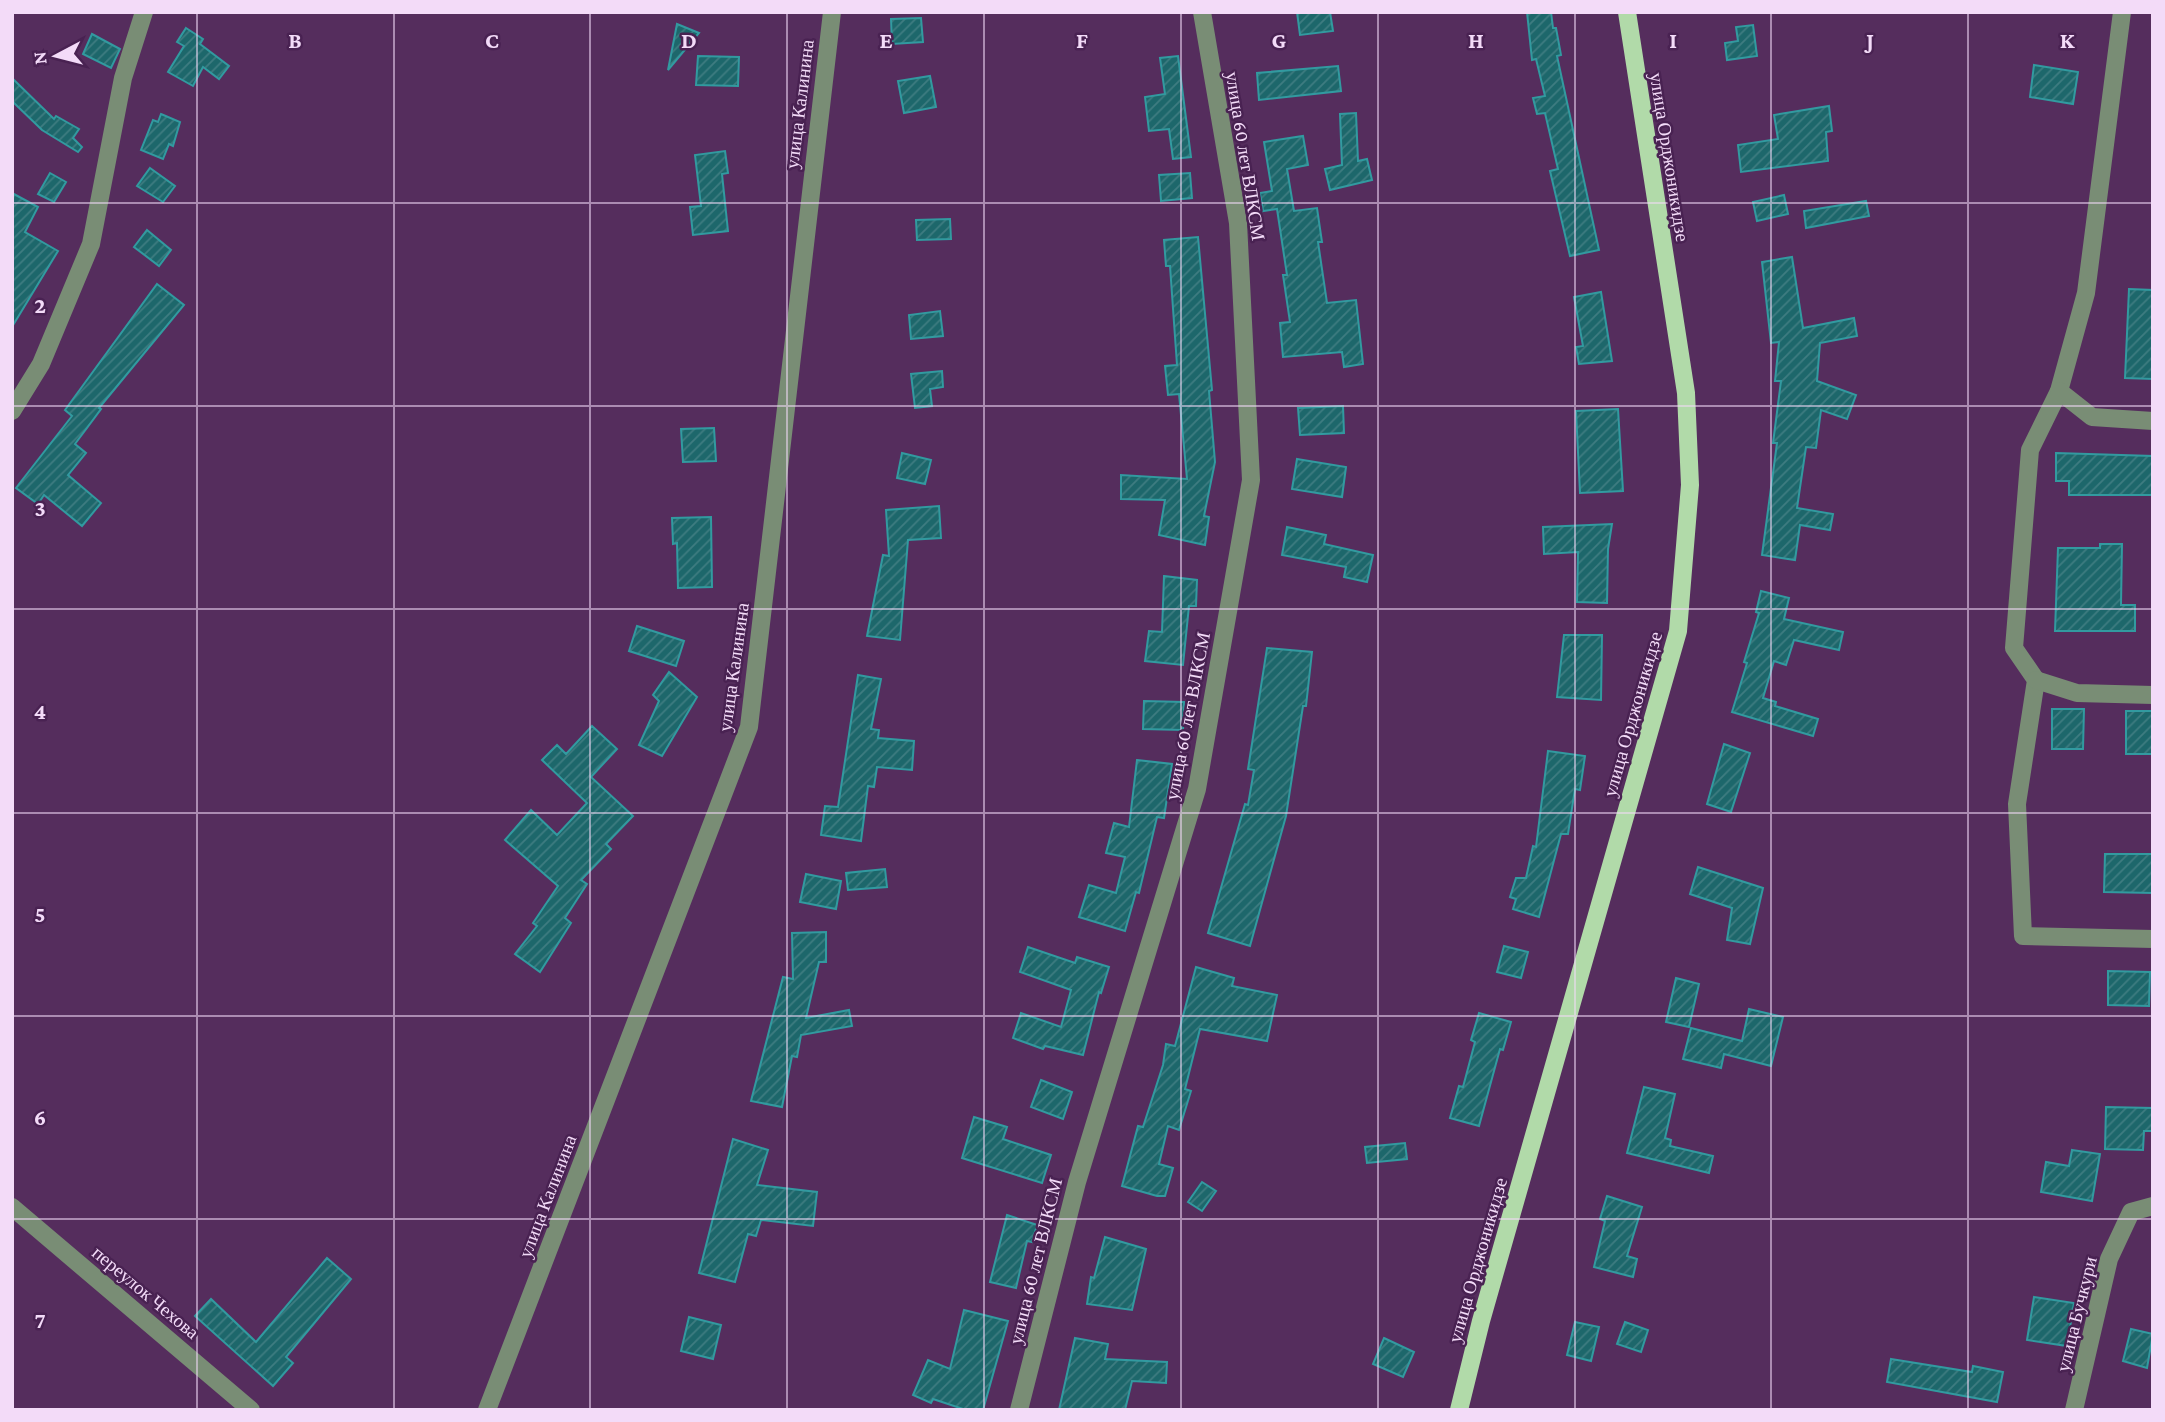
<svg xmlns="http://www.w3.org/2000/svg" width="2165" height="1422" viewBox="0 0 2165 1422" font-family="'Crimson Pro',serif">
<style>
.building{fill:url(#building-hatch);stroke:#329aa0;stroke-width:2}
.lines{fill:none;stroke-linecap:round;stroke-linejoin:round}
.minor{stroke:#798d75;stroke-width:18}
.major{stroke:#b1daa9;stroke-width:18}
.grid{fill:none;stroke:#f3dbf8;stroke-width:2;stroke-opacity:0.55}
.labels{text-anchor:middle;stroke-width:5;stroke-linejoin:round;paint-order:stroke}
.street-label{font-size:19px;fill:#f3dbf8;stroke:#492252}
.grid-label{font-size:23px;text-anchor:middle;font-weight:bold;fill:#f3dbf8;stroke:#492252;stroke-width:5;stroke-linejoin:round;paint-order:stroke}
</style>
<defs>
<pattern id="building-hatch" width="6" height="6" patternUnits="userSpaceOnUse" patternTransform="scale(1.75)"><rect width="6" height="6" fill="#1d676b"/><path d="M-1 1l2-2M0 6l6-6M5 7l2-2" fill="none" stroke="#3e7c81"/></pattern>
</defs>
<rect width="100%" height="100%" fill="#552d5d"/>
<g class="building">
<polygon points="1297,12 1330,12 1333,31 1300,35"/>
<polygon points="1527,12 1551,12 1553,28 1556,28 1561,55 1557,56 1599,250 1570,256 1550,171 1558,169 1545,113 1537,114 1533,98 1545,96 1536,59 1532,60"/>
<polygon points="921,18 923,42 892,44 891,19"/>
<polygon points="677,24 699,33 668,70"/>
<polygon points="1753,25 1757,56 1727,60 1725,43 1738,41 1736,27"/>
<polygon points="186,28 203,39 200,44 229,66 219,79 203,67 193,86 168,72 184,46 177,42"/>
<polygon points="92,34 120,49 111,68 83,54"/>
<polygon points="698,56 739,57 738,86 696,85"/>
<polygon points="1178,56 1191,157 1173,159 1169,129 1149,131 1145,97 1165,94 1160,58"/>
<polygon points="2034,65 2078,72 2073,104 2030,97"/>
<polygon points="1338,66 1341,91 1259,100 1257,73"/>
<polygon points="930,76 936,107 904,113 898,81"/>
<polygon points="12,78 54,119 56,116 79,129 73,138 82,147 78,152 42,130 12,101"/>
<polygon points="1829,106 1832,131 1826,132 1828,161 1741,172 1738,145 1778,139 1774,115"/>
<polygon points="1356,113 1358,161 1367,159 1372,180 1330,190 1325,169 1342,165 1340,114"/>
<polygon points="161,114 180,122 173,146 169,144 163,159 141,150 153,120 158,122"/>
<polygon points="1303,136 1308,165 1287,169 1294,211 1317,208 1322,242 1318,242 1327,303 1356,300 1363,364 1344,367 1342,352 1283,357 1280,323 1290,322 1283,275 1287,275 1277,209 1263,211 1260,193 1272,191 1264,142"/>
<polygon points="725,151 728,173 722,174 728,231 693,235 690,207 701,206 695,155"/>
<polygon points="150,168 175,186 163,202 137,186"/>
<polygon points="50,173 66,182 54,202 38,194"/>
<polygon points="1190,173 1192,198 1161,201 1159,175"/>
<polygon points="12,193 38,207 25,232 58,251 12,327"/>
<polygon points="1784,195 1788,214 1757,221 1753,202"/>
<polygon points="1866,201 1869,216 1806,228 1804,211"/>
<polygon points="950,219 951,239 917,240 916,220"/>
<polygon points="147,230 171,250 159,266 134,247"/>
<polygon points="1198,237 1212,390 1209,391 1215,462 1204,516 1209,517 1205,545 1159,535 1165,500 1121,499 1121,475 1187,479 1179,394 1168,395 1165,366 1177,365 1170,266 1166,266 1164,240"/>
<polygon points="1792,257 1803,328 1854,318 1857,336 1820,343 1817,381 1856,395 1847,419 1821,410 1816,448 1806,447 1797,508 1833,514 1830,530 1800,525 1795,560 1762,555 1777,443 1773,443 1781,381 1775,381 1779,342 1771,343 1762,262"/>
<polygon points="157,284 184,305 99,408 101,409 75,444 86,453 68,475 101,503 82,526 44,495 38,504 16,488 72,416 65,410"/>
<polygon points="2129,289 2153,290 2153,379 2125,378"/>
<polygon points="1601,292 1612,361 1579,364 1576,347 1583,346 1574,297"/>
<polygon points="940,311 943,336 911,339 909,315"/>
<polygon points="942,371 943,387 930,389 932,406 915,408 911,374"/>
<polygon points="1343,406 1344,433 1300,435 1298,408"/>
<polygon points="1618,409 1623,491 1580,493 1576,411"/>
<polygon points="714,428 716,461 683,462 681,429"/>
<polygon points="902,453 931,460 925,484 897,478"/>
<polygon points="2056,453 2153,456 2153,495 2069,495 2069,481 2056,481"/>
<polygon points="1297,459 1346,467 1342,497 1292,489"/>
<polygon points="939,506 941,538 908,540 900,640 867,636 883,555 889,556 886,510"/>
<polygon points="711,517 712,587 678,588 677,543 673,544 672,518"/>
<polygon points="1612,524 1608,549 1607,603 1577,602 1578,552 1544,554 1543,527"/>
<polygon points="1287,527 1326,535 1324,544 1373,555 1367,582 1344,577 1346,567 1282,555"/>
<polygon points="2100,544 2122,544 2121,605 2135,605 2135,631 2055,631 2058,548 2100,548"/>
<polygon points="1164,576 1197,580 1196,606 1189,606 1183,665 1145,661 1149,631 1162,632"/>
<polygon points="1761,591 1789,598 1784,619 1843,632 1839,650 1794,640 1786,665 1774,661 1763,698 1776,702 1775,706 1818,719 1813,736 1732,712 1747,663 1744,662 1759,613 1756,612"/>
<polygon points="637,626 684,641 676,666 629,651"/>
<polygon points="1564,635 1602,635 1601,700 1557,697"/>
<polygon points="1267,648 1312,652 1306,706 1303,706 1286,816 1250,946 1208,933 1245,804 1248,805 1254,770 1248,769"/>
<polygon points="669,672 697,697 662,756 639,745 659,701 653,695"/>
<polygon points="858,675 881,679 871,729 879,730 878,738 914,741 912,770 877,767 874,787 868,786 861,841 821,835 825,806 838,807"/>
<polygon points="1144,701 1184,702 1183,730 1143,729"/>
<polygon points="2052,709 2084,709 2083,749 2052,749"/>
<rect x="2126" y="711" width="27" height="43"/>
<polygon points="592,726 617,749 591,777 633,816 606,844 611,849 581,880 587,884 565,918 571,923 540,972 515,954 537,926 533,923 558,886 505,840 531,810 557,835 587,803 542,760 557,745 566,754"/>
<polygon points="1724,744 1750,753 1731,812 1707,804"/>
<polygon points="1548,751 1585,756 1580,790 1575,789 1568,834 1561,834 1539,917 1513,909 1516,899 1510,897 1516,878 1526,878 1533,846 1536,847"/>
<polygon points="1137,760 1172,764 1164,818 1157,817 1139,893 1136,892 1125,931 1079,917 1089,885 1116,893 1125,857 1106,853 1114,823 1129,827"/>
<polygon points="2105,854 2153,854 2153,893 2104,892"/>
<polygon points="1698,867 1763,888 1750,944 1727,940 1732,908 1690,894"/>
<polygon points="885,869 887,887 848,890 846,873"/>
<polygon points="806,874 841,881 836,909 800,902"/>
<polygon points="826,932 826,962 819,962 806,1018 849,1010 852,1026 801,1035 797,1057 792,1056 782,1107 751,1101 783,977 793,979 792,933"/>
<polygon points="1504,946 1528,952 1521,978 1497,972"/>
<polygon points="1028,947 1075,963 1077,957 1109,967 1101,993 1099,992 1083,1055 1045,1046 1043,1049 1013,1038 1021,1013 1061,1027 1071,990 1020,972"/>
<polygon points="1196,967 1234,978 1232,986 1277,995 1267,1041 1200,1029 1185,1089 1191,1091 1179,1130 1168,1126 1159,1164 1173,1168 1165,1196 1157,1196 1122,1186 1138,1126 1143,1127 1163,1065 1166,1044 1175,1046"/>
<polygon points="2108,971 2150,972 2149,1006 2108,1005"/>
<polygon points="1676,978 1699,984 1689,1027 1666,1022"/>
<polygon points="1749,1009 1783,1017 1771,1066 1724,1054 1721,1068 1683,1059 1691,1028 1742,1041"/>
<polygon points="1479,1013 1511,1022 1503,1050 1500,1049 1479,1126 1450,1118 1459,1086 1463,1087 1475,1042 1471,1040"/>
<polygon points="1041,1080 1072,1092 1063,1119 1031,1107"/>
<polygon points="1644,1087 1675,1094 1665,1138 1671,1140 1670,1146 1713,1156 1709,1173 1627,1153"/>
<polygon points="2106,1107 2153,1108 2153,1131 2144,1131 2143,1150 2105,1149"/>
<polygon points="974,1117 1007,1127 1003,1139 1051,1155 1042,1183 962,1158"/>
<polygon points="733,1139 768,1150 757,1185 817,1192 813,1226 761,1220 756,1236 748,1234 735,1282 699,1273"/>
<polygon points="1405,1143 1407,1159 1367,1163 1365,1147"/>
<polygon points="2072,1150 2100,1154 2092,1201 2041,1192 2046,1162 2069,1166"/>
<polygon points="1202,1182 1216,1191 1202,1211 1188,1202"/>
<polygon points="1607,1196 1642,1207 1627,1256 1637,1259 1633,1277 1594,1267 1605,1221 1600,1219"/>
<polygon points="1007,1215 1037,1225 1032,1242 1027,1241 1016,1288 990,1282"/>
<polygon points="1105,1237 1146,1249 1132,1310 1087,1304 1091,1277 1094,1278"/>
<polygon points="327,1258 351,1279 286,1357 293,1363 273,1386 195,1316 211,1299 256,1342"/>
<polygon points="2034,1297 2074,1303 2067,1346 2027,1340"/>
<polygon points="964,1310 1008,1321 983,1410 966,1410 933,1399 931,1403 913,1395 928,1360 950,1369"/>
<polygon points="689,1317 721,1325 713,1359 681,1351"/>
<polygon points="1575,1322 1599,1327 1591,1361 1567,1355"/>
<polygon points="1625,1322 1648,1330 1641,1352 1617,1344"/>
<polygon points="2131,1329 2153,1334 2147,1368 2123,1361"/>
<polygon points="1075,1338 1108,1344 1105,1359 1167,1362 1166,1383 1132,1381 1125,1410 1059,1410"/>
<polygon points="1384,1338 1414,1352 1403,1377 1373,1364"/>
<polygon points="1891,1359 1972,1372 1973,1366 2003,1372 1997,1402 1887,1382"/>
</g>
<g class="lines">
<g class="minor">
<polyline points="2122,12 2086,293 2059,391 2030,450 2014,648 2036,680 2017,804 2023,936 2153,939"/>
<polyline points="2059,391 2092,417 2153,421"/>
<polyline points="12,411 41,364 91,244 123,78 144,12"/>
<polyline points="2036,680 2077,693 2153,695"/>
<polyline points="12,1207 251,1410"/>
<polyline points="487,1410 749,727 832,12"/>
<polyline points="1019,1410 1077,1182 1197,789 1251,480 1238,223 1202,12"/>
<polyline points="2074,1410 2109,1259 2131,1212 2153,1206"/>
</g>
<polyline class="major" points="1459,1410 1481,1321 1678,631 1690,485 1686,393 1627,12"/>
</g>
<path class="grid" d="M197,12v1398M394,12v1398M590,12v1398M787,12v1398M984,12v1398M1181,12v1398M1378,12v1398M1575,12v1398M1771,12v1398M1968,12v1398M12,203h2141M12,406h2141M12,609h2141M12,813h2141M12,1016h2141M12,1219h2141"/>
<g class="labels">
<g class="street-label">
<text transform="translate(799 104) rotate(-83)" y="7">улица Калинина</text>
<text transform="translate(1246 156) rotate(81)" y="7">улица 60 лет ВЛКСМ</text>
<text transform="translate(1670 157) rotate(81)" y="7">улица Орджоникидзе</text>
<text transform="translate(733 667) rotate(-82)" y="7">улица Калинина</text>
<text transform="translate(1632 714) rotate(-74)" y="7">улица Орджоникидзе</text>
<text transform="translate(1187 716) rotate(-79)" y="7">улица 60 лет ВЛКСМ</text>
<text transform="translate(547 1196) rotate(-69)" y="7">улица Калинина</text>
<text transform="translate(1477 1260) rotate(-74)" y="7">улица Орджоникидзе</text>
<text transform="translate(1035 1261) rotate(-76)" y="7">улица 60 лет ВЛКСМ</text>
<text transform="translate(146 1292) rotate(40)" y="7">переулок Чехова</text>
<text transform="translate(2076 1314) rotate(-76)" y="7">улица Бучкури</text>
</g>
</g>
<g class="grid-label">
<text x="295" y="48">B</text>
<text x="492" y="48">C</text>
<text x="689" y="48">D</text>
<text x="886" y="48">E</text>
<text x="1082" y="48">F</text>
<text x="1279" y="48">G</text>
<text x="1476" y="48">H</text>
<text x="1673" y="48">I</text>
<text x="1870" y="48">J</text>
<text x="2067" y="48">K</text>
<text x="40" y="313">2</text>
<text x="40" y="516">3</text>
<text x="40" y="719">4</text>
<text x="40" y="922">5</text>
<text x="40" y="1125">6</text>
<text x="40" y="1328">7</text>
</g>
<rect width="2165" height="1422" fill="none" stroke="#f3dbf8" stroke-width="28"/>
<g transform="translate(56 56) rotate(263)" stroke="#492252" stroke-width="5" paint-order="stroke">
<path d="M0-5L12 26L0 18L-12 26Z" fill="#f3dbf8"/>
<text y="-10" font-size="19" font-weight="bold" text-anchor="middle" fill="#f3dbf8">N</text>
</g>
</svg>
